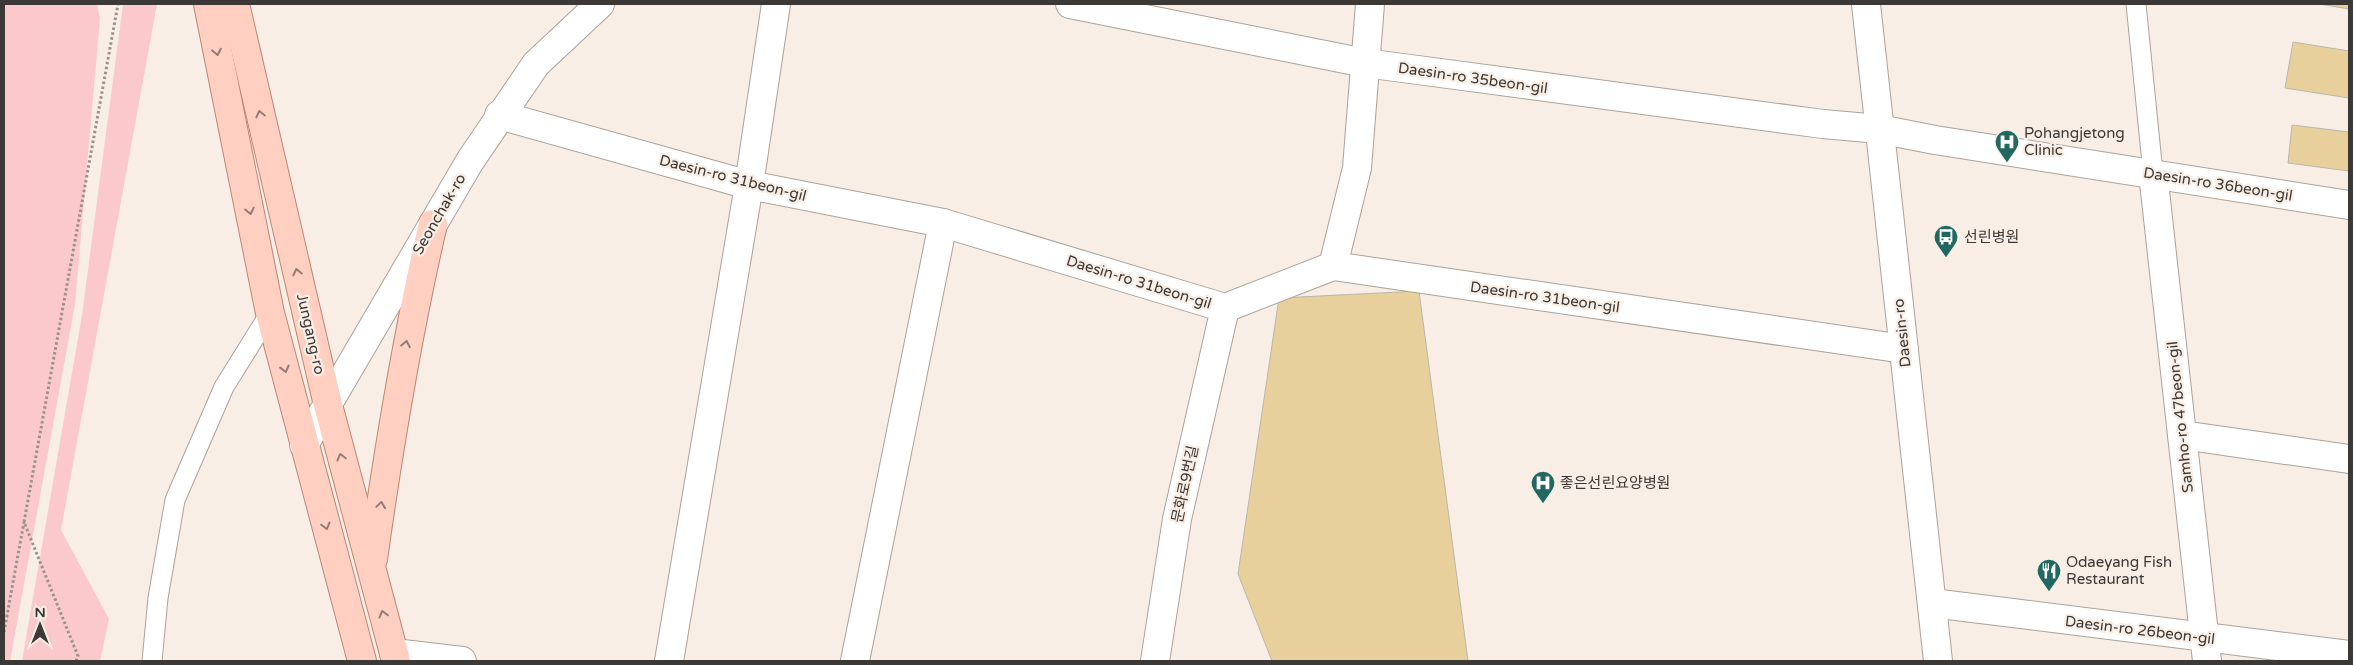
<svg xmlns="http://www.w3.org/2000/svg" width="2353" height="665" viewBox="0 0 2353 665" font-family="'Varela Round','Noto Sans KR',sans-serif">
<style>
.green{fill:#fbc9cc}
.building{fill:#e7d09b;stroke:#bbb7ac}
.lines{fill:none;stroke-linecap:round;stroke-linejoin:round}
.service-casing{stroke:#aca29a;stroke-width:21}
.minor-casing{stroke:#aca29a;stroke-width:30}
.tertiary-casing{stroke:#aca29a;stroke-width:30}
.primary-casing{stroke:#bb8675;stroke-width:30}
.path{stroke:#99928c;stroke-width:3;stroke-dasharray:2.5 2.5;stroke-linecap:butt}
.service{stroke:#fff;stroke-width:19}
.minor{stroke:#fff;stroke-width:28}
.tertiary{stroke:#fff;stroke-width:28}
.primary{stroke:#ffd0c1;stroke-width:28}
.oneway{stroke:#947c74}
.labels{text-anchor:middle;stroke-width:4.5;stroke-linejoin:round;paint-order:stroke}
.street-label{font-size:15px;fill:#3c3835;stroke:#f8eee5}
.poi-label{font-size:15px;fill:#3c3835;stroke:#f8eee5;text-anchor:start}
</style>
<rect width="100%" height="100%" fill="#f8eee5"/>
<g class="green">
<polygon points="4,4 97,4 100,18 75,304 10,661 4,661"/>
<polygon points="123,4 157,4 61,530 109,619 100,661 22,661 82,315"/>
</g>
<g class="building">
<polygon points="2319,4 2349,4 2349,9"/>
<polygon points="2293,42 2349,51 2349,98 2285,88"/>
<polygon points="2292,125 2349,132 2349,171 2288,163"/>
<polygon points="1419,291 1468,661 1272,661 1238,574 1279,298"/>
</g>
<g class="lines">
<defs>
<g id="service">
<polyline points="2136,4 2153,173"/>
<polyline points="152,661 158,598 175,500 224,387 270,313"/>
</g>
<g id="minor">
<polyline points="1070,4 1365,63 1823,124 1879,129 1935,140 2349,205"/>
<polyline points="499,115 749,185 943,223 1225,308 1333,266 1904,349"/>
<polyline points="2153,173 2207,661"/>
<polyline points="1333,266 1357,168 1370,4"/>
<polyline points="2182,435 2349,459"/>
<polyline points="1932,603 2349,655"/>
<polyline points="394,653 462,661"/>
<polyline points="669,661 749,185 776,4"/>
<polyline points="855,661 943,223"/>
<polyline points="1155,661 1177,519 1225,308"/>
</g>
<g id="tertiary">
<polyline points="1866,4 1938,661"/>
<polyline points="304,445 470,161 536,64 600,4"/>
</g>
<g id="primary">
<polyline points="208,4 270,313 362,661"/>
<polyline points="235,4 328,405 396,661"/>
<path d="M373,559c16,-113 34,-224 60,-335"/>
</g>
</defs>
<use href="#service" class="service-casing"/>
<use href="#minor" class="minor-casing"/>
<use href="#tertiary" class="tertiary-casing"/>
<use href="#primary" class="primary-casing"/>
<g class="path">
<polyline points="4,632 24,522"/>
<polyline points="76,661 78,656 24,522 118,4"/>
</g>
<use href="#service" class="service"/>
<use href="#minor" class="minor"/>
<use href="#tertiary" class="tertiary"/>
<use href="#primary" class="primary"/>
</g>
<defs><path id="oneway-chevron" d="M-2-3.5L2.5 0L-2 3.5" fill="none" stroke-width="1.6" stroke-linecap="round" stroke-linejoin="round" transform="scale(1.25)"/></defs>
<g class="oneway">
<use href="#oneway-chevron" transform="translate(217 52) rotate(79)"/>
<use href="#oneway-chevron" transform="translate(260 114) rotate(-103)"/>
<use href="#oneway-chevron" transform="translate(250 211) rotate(78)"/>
<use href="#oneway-chevron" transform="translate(297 272) rotate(-103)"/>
<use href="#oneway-chevron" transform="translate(406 344) rotate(-79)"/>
<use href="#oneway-chevron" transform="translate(285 369) rotate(76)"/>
<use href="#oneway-chevron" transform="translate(341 457) rotate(-105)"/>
<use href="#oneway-chevron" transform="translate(381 505) rotate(-82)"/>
<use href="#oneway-chevron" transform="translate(326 526) rotate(75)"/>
<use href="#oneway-chevron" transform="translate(383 614) rotate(-105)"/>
</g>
<defs>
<symbol id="hospital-pin" viewBox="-11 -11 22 30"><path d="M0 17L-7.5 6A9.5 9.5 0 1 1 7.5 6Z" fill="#206860" stroke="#f8eee5"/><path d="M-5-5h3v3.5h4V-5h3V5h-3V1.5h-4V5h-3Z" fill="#fff"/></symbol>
<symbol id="bus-pin" viewBox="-11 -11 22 30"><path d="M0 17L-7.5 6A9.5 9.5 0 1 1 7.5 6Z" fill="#206860" stroke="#f8eee5"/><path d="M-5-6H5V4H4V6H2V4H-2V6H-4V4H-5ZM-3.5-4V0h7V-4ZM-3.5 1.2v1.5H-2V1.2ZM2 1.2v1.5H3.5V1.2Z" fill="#fff"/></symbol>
<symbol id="restaurant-pin" viewBox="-11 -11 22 30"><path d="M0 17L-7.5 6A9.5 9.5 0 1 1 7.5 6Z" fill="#206860" stroke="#f8eee5"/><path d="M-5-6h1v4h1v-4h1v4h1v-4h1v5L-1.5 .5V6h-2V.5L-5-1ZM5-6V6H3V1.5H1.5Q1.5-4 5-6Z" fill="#fff"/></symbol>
</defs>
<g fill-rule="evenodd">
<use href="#hospital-pin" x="1993" y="128" width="28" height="38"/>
<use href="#bus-pin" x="1932" y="223" width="28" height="38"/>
<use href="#hospital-pin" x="1529" y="469" width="28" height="38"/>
<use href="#restaurant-pin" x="2035" y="557" width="28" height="38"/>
</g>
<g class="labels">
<g class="street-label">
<text transform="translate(1473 78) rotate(8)" y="5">Daesin-ro 35beon-gil</text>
<text transform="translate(733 178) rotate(14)" y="5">Daesin-ro 31beon-gil</text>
<text transform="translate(2218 184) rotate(9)" y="5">Daesin-ro 36beon-gil</text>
<text transform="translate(439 214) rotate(-60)" y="5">Seonchak-ro</text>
<text transform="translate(1139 282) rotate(17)" y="5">Daesin-ro 31beon-gil</text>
<text transform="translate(1545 297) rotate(8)" y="5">Daesin-ro 31beon-gil</text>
<text transform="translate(1902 333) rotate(-96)" y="5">Daesin-ro</text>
<text transform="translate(311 334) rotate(77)" y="5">Jungang-ro</text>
<text transform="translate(2180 417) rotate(-96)" y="5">Samho-ro 47beon-gil</text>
<text transform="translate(1185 484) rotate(-78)" y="5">문화로9번길</text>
<text transform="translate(2140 630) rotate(7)" y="5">Daesin-ro 26beon-gil</text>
</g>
<g class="poi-label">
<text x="2024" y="138">Pohangjetong<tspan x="2024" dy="17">Clinic</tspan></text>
<text x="1964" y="242">선린병원</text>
<text x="1560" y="488">좋은선린요양병원</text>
<text x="2066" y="567">Odaeyang Fish<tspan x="2066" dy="17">Restaurant</tspan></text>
</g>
</g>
<rect width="2353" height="665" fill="none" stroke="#3c3835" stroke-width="10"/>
<g transform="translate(40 625)" stroke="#f8eee5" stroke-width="4" paint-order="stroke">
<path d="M0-4L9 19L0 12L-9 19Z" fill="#3c3835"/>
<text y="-8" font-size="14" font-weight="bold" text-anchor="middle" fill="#3c3835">N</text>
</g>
</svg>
